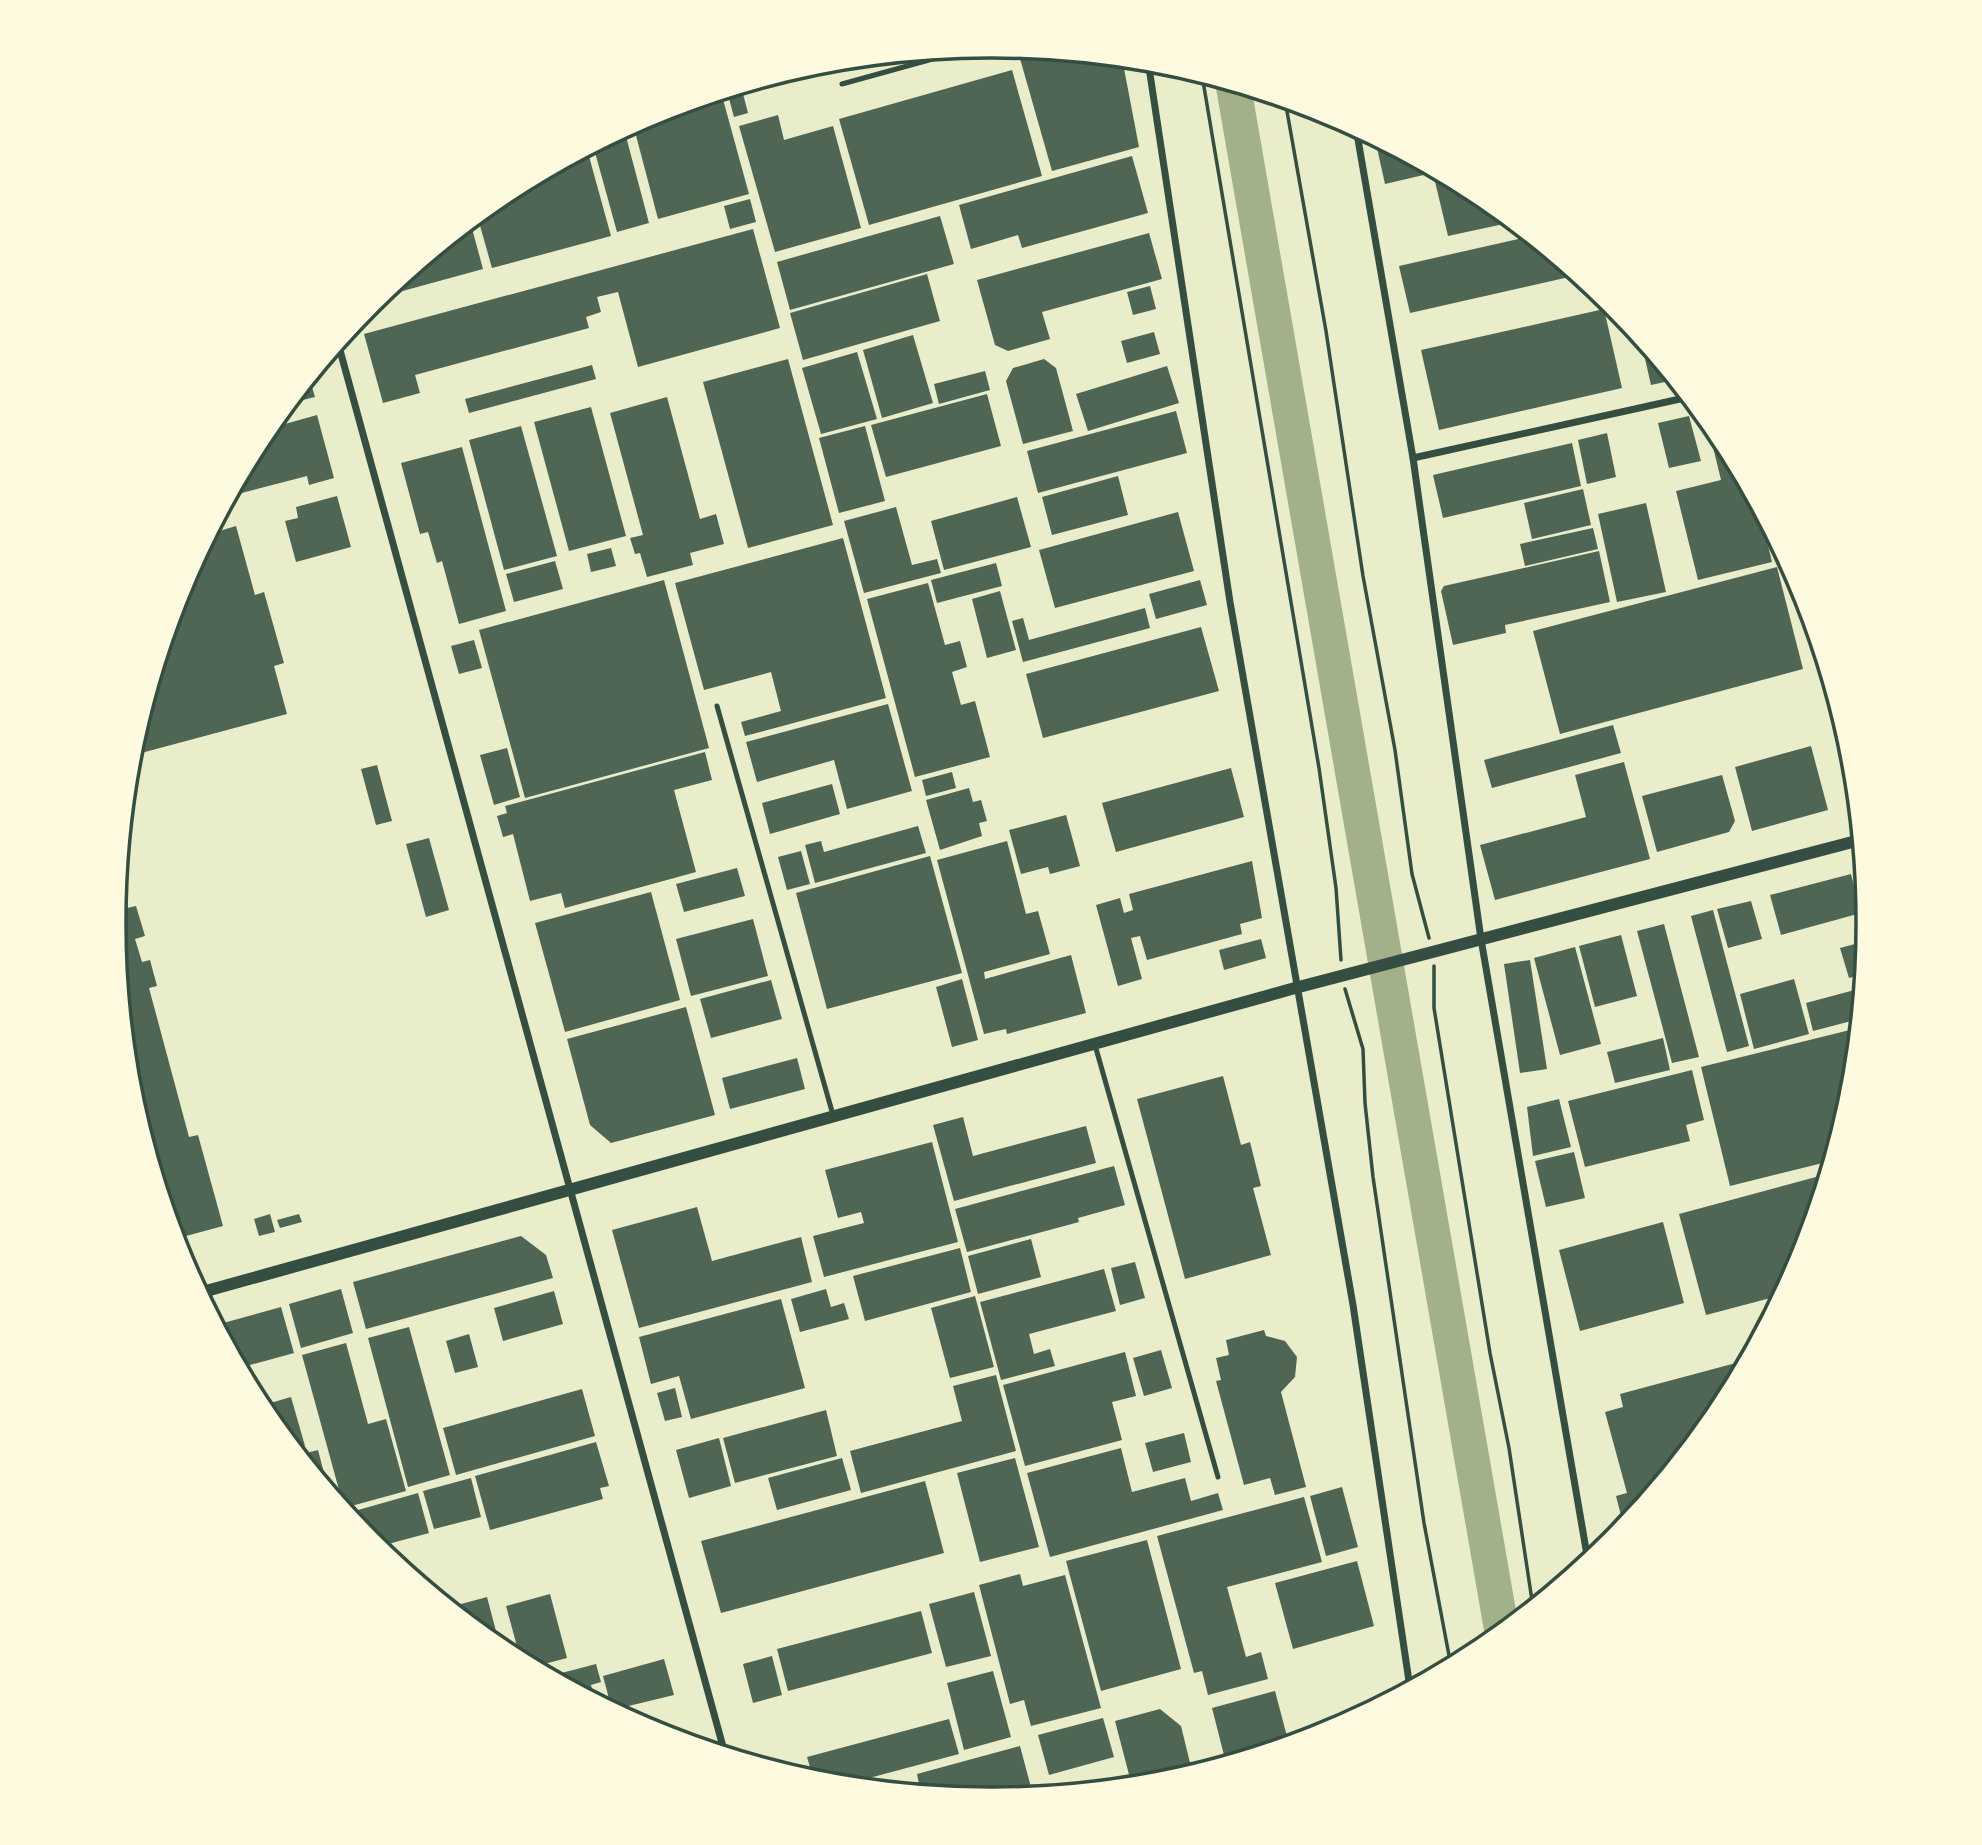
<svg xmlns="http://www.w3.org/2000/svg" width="1982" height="1845" viewBox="0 0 1982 1845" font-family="'Roboto Serif',serif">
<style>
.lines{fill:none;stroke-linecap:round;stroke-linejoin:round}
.river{stroke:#a3b18a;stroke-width:35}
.building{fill:#4f6655}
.path{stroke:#344e41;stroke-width:3.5}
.service{stroke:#344e41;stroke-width:5}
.minor{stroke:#344e41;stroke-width:7}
.tertiary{stroke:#344e41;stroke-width:12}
.rim{fill:none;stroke:#344e41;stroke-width:3.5}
</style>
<rect width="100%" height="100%" fill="#e9edc9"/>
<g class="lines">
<polyline class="river" points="1233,84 1502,1632"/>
</g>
<g class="building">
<polygon points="1037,50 1122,58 1139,147 1052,171 1019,55"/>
<polygon points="1012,70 1042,176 869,225 839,119"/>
<polygon points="741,86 748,113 734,117 727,91"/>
<polygon points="721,92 749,194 658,219 633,124 656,112"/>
<polygon points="778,115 784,140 833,126 861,228 775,252 739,126"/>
<polygon points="624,129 649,223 617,232 593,145"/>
<polygon points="1389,145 1426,166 1428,174 1385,184 1377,148"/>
<polygon points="587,149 611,236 492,268 477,215 504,193"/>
<polygon points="1132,156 1148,213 1022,248 1018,235 971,249 959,205"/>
<polygon points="1432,169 1479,194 1513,222 1448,236"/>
<polygon points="750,199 756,222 730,229 724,206"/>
<polygon points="940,216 954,264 790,310 777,262"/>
<polygon points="470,221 483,269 399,292 396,282"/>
<polygon points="753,229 780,328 638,367 618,292 597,297 601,312 586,317 589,328 415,375 420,393 383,403 364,334"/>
<polygon points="1149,233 1162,279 1042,312 1050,339 1008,351 995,345 977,280"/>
<polygon points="1531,236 1578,275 1410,313 1399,266"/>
<polygon points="927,274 940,321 803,360 790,313"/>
<polygon points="1150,286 1156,309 1133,315 1127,292"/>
<polygon points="1604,309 1622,388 1439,430 1421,350"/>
<polygon points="1154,332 1160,354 1127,363 1121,341"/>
<polygon points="913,335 933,403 882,418 863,350"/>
<polygon points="1640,337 1674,380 1651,385"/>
<polygon points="857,352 877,419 821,434 802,368"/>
<polygon points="788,359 833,525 748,548 703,382"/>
<polygon points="1044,359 1056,368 1073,431 1023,444 1006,381 1013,368"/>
<polygon points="592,365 596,379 469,413 465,399"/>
<polygon points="1167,366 1179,403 1088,431 1076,394"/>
<polygon points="985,371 990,390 939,404 934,384"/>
<polygon points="309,377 315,397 287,404"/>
<polygon points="987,394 1001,446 886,477 871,425"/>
<polygon points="667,397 700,519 716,514 724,544 690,553 693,565 647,577 640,553 635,554 630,538 643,535 610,413"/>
<polygon points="591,407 626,536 569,551 534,422"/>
<polygon points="1176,411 1187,453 1038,493 1027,451"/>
<polygon points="317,415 334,478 309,485 307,476 234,495 232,491 267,429"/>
<polygon points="1689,416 1701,461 1669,468 1658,423"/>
<polygon points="1706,418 1720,436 1759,507 1772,562 1698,580 1676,491 1721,480"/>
<polygon points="521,426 557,556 504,570 469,440"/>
<polygon points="865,426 885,501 839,513 819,438"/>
<polygon points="1607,433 1616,477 1587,484 1578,440"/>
<polygon points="1572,443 1581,486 1443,518 1433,475"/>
<polygon points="462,447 506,611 459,624 442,561 437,563 428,532 420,534 401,463"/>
<polygon points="1118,476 1128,515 1052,535 1042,497"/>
<polygon points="1583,489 1591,525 1532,539 1524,503"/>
<polygon points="337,496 351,547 296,562 285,521 298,518 296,507"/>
<polygon points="1017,497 1031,547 944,570 931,521"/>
<polygon points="1646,503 1666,592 1617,602 1598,514"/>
<polygon points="896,507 912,565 937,559 941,573 864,593 844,521"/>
<polygon points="1178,512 1194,571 1055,608 1039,550"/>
<polygon points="236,526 255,595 264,592 284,663 274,666 287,714 130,756 181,587 209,534"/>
<polygon points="1593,528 1598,549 1525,566 1520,544"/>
<polygon points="843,538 886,698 745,736 741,722 781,711 771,672 704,690 675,583"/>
<polygon points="611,548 616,566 591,572 587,554"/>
<polygon points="1599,551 1610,602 1505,625 1506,633 1453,645 1441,591 1444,586"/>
<polygon points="555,561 563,589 514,602 506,574"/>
<polygon points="996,563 1002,586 937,603 931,580"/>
<polygon points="1777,567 1803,669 1560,734 1533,631"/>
<polygon points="664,580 709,748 525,798 479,630"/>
<polygon points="1200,580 1207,605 1156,619 1149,594"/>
<polygon points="928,583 945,645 960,641 967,667 952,672 961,705 975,701 990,757 915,777 867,599"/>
<polygon points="1000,591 1016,650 987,658 972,599"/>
<polygon points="1145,608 1150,628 1023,662 1012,621 1023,618 1029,640"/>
<polygon points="1201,627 1219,691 1043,738 1026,674"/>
<polygon points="474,640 482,668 459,674 451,646"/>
<polygon points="888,704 912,791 847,809 834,760 757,782 746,742"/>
<polygon points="1613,725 1621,753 1492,788 1484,760"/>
<polygon points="1811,746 1828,810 1752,831 1735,767"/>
<polygon points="507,748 520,797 494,805 480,755"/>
<polygon points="705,752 712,780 674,790 696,872 565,908 561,893 530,901 513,834 503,837 497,816 507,813 505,806"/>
<polygon points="1624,762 1650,859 1495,900 1480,845 1586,817 1575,775"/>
<polygon points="377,765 392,821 376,825 361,769"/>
<polygon points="1231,768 1244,817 1116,852 1102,803"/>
<polygon points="952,772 956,788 926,796 922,780"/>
<polygon points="1722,775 1735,821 1729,832 1657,852 1642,796"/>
<polygon points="832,784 840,814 770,834 762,803"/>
<polygon points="969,788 973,802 981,800 987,821 979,823 982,836 940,850 926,800"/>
<polygon points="1066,815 1080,866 1050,874 1048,867 1021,874 1009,830"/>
<polygon points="918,826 926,853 815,883 805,845 821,841 824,852"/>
<polygon points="429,838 449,910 426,917 406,844"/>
<polygon points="1007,841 1026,914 1038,911 1050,954 984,972 985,979 1071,955 1086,1013 1007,1034 1006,1029 984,1034 937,860"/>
<polygon points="801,851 810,884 787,890 778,857"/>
<polygon points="930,856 962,973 827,1009 796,893"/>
<polygon points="1252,861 1262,918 1240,924 1242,934 1147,960 1140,936 1131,938 1142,979 1118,986 1096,905 1120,898 1124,913 1133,910 1129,894"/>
<polygon points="737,868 745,896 684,912 676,884"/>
<polygon points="1851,874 1861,913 1781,935 1770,895"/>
<polygon points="118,877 127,908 136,906 145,936 135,939 142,962 150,960 157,986 149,988 189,1137 198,1135 223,1226 175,1239 131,1093 114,922"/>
<polygon points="651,892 680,1000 565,1032 535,923"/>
<polygon points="1751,901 1762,939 1728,948 1717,909"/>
<polygon points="1713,910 1749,1046 1727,1052 1691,916"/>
<polygon points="753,919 768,976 691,996 676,939"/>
<polygon points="1664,924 1699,1057 1672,1063 1637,931"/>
<polygon points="1621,935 1637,996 1595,1007 1579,946"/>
<polygon points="1261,939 1266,958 1224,970 1219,950"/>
<polygon points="1866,941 1863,974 1849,978 1840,948"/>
<polygon points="1575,947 1601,1044 1560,1055 1534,958"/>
<polygon points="1530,960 1547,1069 1520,1073 1504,964"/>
<polygon points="962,979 978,1040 952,1047 936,987"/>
<polygon points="1794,979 1809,1034 1754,1049 1740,994"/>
<polygon points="771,980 782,1019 711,1038 700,999"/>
<polygon points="1862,988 1859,1019 1813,1031 1806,1003"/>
<polygon points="686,1007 715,1115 611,1143 590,1125 567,1039"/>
<polygon points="1858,1028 1851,1094 1831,1161 1730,1186 1701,1067"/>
<polygon points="1663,1038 1670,1070 1615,1083 1607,1052"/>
<polygon points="797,1058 805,1089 730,1109 722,1078"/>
<polygon points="1692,1070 1704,1120 1686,1125 1690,1141 1585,1167 1568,1101"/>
<polygon points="1223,1076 1241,1145 1250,1142 1261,1186 1253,1188 1271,1255 1185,1279 1137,1099"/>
<polygon points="1559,1099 1571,1147 1533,1156 1527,1107"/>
<polygon points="963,1117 973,1156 1086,1126 1096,1163 954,1201 933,1125"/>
<polygon points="932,1142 958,1242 824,1277 813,1236 864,1223 861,1212 838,1218 825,1170"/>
<polygon points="1574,1152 1585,1198 1546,1207 1535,1161"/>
<polygon points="1114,1166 1125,1205 1078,1218 1079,1222 967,1252 955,1209"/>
<polygon points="1827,1174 1801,1258 1782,1295 1706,1315 1679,1214"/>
<polygon points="697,1207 712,1261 801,1237 812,1282 639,1328 612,1230"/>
<polygon points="270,1214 275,1232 259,1236 254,1219"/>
<polygon points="299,1214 302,1222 280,1228 277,1220"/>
<polygon points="1663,1222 1684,1303 1580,1331 1559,1250"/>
<polygon points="521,1236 546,1255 553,1278 366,1329 353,1282"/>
<polygon points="1031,1239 1041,1277 978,1294 968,1256"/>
<polygon points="960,1248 971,1292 865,1321 853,1276"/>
<polygon points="1135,1262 1145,1298 1120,1305 1111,1268"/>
<polygon points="1104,1269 1116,1311 1029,1334 1034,1354 1050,1349 1055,1366 1001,1380 980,1302"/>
<polygon points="341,1289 353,1333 301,1348 289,1304"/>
<polygon points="826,1289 831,1307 844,1303 849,1319 800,1332 791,1299"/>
<polygon points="554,1291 563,1324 503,1341 494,1308"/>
<polygon points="975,1296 994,1367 950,1378 931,1308"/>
<polygon points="781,1299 805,1388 691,1419 679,1376 651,1384 639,1337"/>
<polygon points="281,1307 294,1353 239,1368 216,1325"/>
<polygon points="409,1327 450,1475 408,1487 368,1338"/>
<polygon points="1264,1330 1266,1336 1285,1341 1297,1357 1295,1377 1281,1392 1306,1487 1275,1495 1270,1478 1244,1485 1216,1381 1221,1380 1216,1358 1229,1355 1226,1340"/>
<polygon points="469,1334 478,1367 455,1373 446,1341"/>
<polygon points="346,1343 368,1424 386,1419 406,1491 344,1508 302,1355"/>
<polygon points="1161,1350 1172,1388 1144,1396 1133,1358"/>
<polygon points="1125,1352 1136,1396 1112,1402 1122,1440 1025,1466 1003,1385"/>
<polygon points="1747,1360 1720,1410 1624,1527 1616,1496 1627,1493 1605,1412 1623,1407 1620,1394"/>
<polygon points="996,1375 1016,1451 861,1493 850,1451 962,1421 953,1386"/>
<polygon points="675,1388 682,1417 665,1421 657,1393"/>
<polygon points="582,1389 595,1436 456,1475 443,1428"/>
<polygon points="291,1397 305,1446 294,1449 260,1406"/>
<polygon points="826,1410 837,1456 735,1483 723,1438"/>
<polygon points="1184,1433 1191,1462 1153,1472 1145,1443"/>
<polygon points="719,1438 731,1486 689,1498 676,1450"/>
<polygon points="596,1442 609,1486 600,1488 603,1499 490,1530 475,1476"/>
<polygon points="1121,1448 1132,1492 1185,1478 1191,1501 1218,1493 1223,1510 1050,1557 1027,1473"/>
<polygon points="318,1450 329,1492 299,1455"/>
<polygon points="842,1458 851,1490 777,1510 768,1478"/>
<polygon points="1015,1458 1039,1547 980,1562 957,1473"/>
<polygon points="471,1478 481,1517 434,1529 423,1491"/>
<polygon points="925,1481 944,1553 721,1613 701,1541"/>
<polygon points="1342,1487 1358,1547 1326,1556 1310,1496"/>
<polygon points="418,1493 429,1533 377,1547 371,1542 358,1510"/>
<polygon points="1304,1497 1322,1562 1227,1587 1246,1657 1261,1652 1268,1679 1208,1695 1202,1671 1194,1673 1157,1536"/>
<polygon points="1147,1540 1181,1669 1101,1691 1066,1561"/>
<polygon points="1357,1561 1374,1626 1293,1649 1275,1583"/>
<polygon points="1020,1574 1023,1586 1065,1575 1101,1708 1031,1726 1024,1700 1010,1704 979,1585"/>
<polygon points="974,1592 991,1656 946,1667 929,1604"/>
<polygon points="550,1594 567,1658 533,1667 521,1661 506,1606"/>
<polygon points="487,1597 501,1650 450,1607"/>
<polygon points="921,1611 932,1653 788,1691 777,1649"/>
<polygon points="772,1656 782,1695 753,1703 743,1664"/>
<polygon points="664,1659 674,1695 612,1710 603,1676"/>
<polygon points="596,1664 601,1682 591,1685 595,1701 550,1676"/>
<polygon points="993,1671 1011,1737 964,1750 947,1683"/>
<polygon points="1275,1691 1289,1744 1226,1763 1212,1708"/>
<polygon points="1160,1709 1181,1726 1192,1771 1162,1783 1132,1786 1115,1721"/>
<polygon points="1103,1718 1114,1757 1049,1775 1038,1735"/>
<polygon points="949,1719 959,1754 843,1785 814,1781 807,1757"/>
<polygon points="1020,1746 1033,1795 991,1799 896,1790 919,1784 917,1774"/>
</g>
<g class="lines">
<g class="path">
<polyline points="1202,75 1319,768 1336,888 1341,960"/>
<polyline points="1285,100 1326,331 1363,576 1395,750 1412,874 1429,938"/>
<polyline points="1434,966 1434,1008 1490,1353 1509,1448 1533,1607"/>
<polyline points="1345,989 1363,1049 1365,1103 1373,1177 1424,1523 1451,1666"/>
</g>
<g class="service">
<polyline points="842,84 976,47"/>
<polyline points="717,706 833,1115"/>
<polyline points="1095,1045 1218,1477"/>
</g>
<g class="minor">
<polyline points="1148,61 1230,602 1353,1305 1410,1688"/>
<polyline points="1356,128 1413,458 1481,939 1588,1561"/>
<polyline points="338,343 725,1754"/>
<polyline points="1413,458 1689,397"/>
</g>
<polyline class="tertiary" points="199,1293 1295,988 1860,840"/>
</g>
<path d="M0 0H1982V1845H0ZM990 58H992A864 864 0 0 1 1856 922V923A864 864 0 0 1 992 1787H990A864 864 0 0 1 126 923V922A864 864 0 0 1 990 58Z" fill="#fefae0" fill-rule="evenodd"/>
<path class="rim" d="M990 58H992A864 864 0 0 1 1856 922V923A864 864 0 0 1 992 1787H990A864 864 0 0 1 126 923V922A864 864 0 0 1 990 58Z"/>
</svg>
